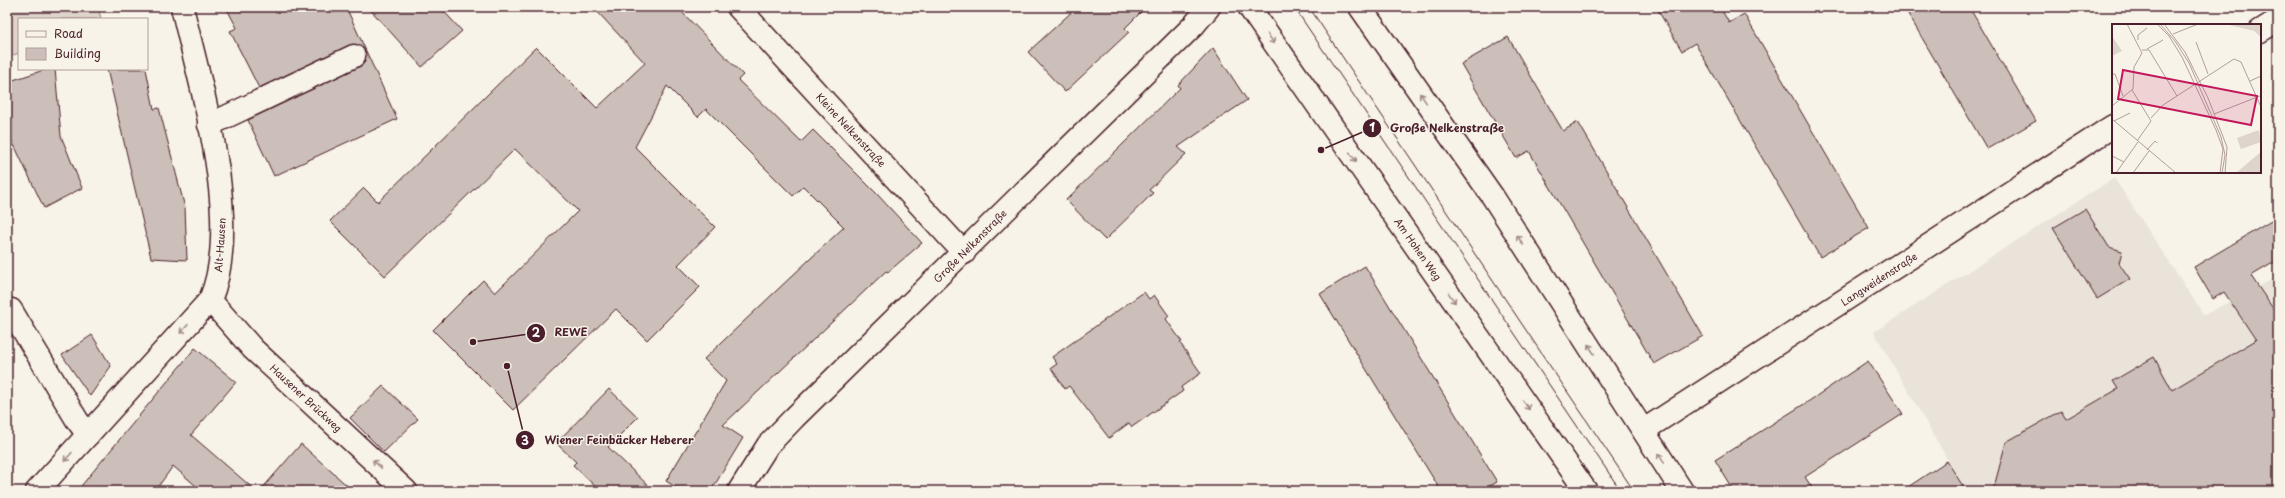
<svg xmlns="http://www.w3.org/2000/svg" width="2285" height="498" viewBox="0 0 2285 498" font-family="'Playpen Sans',sans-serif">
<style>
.built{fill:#eae3da}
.green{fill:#ded4cc;stroke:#947a7c}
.building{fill:#ccbfb9;stroke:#4a1f2b}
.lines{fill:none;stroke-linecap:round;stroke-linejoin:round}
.minor-casing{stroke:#4a1f2b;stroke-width:25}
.major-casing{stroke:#4a1f2b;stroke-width:25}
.minor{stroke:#f7f3e8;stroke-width:22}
.major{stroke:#f7f3e8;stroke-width:22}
.tram{stroke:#4a1f2b;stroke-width:1}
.oneway{stroke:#a0898a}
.labels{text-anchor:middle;stroke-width:3;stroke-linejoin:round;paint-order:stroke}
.street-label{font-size:10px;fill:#4a1f2b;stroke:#f7f3e8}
.inset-road{fill:none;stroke:#b29e9c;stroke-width:1}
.view{fill:#c2185b;fill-opacity:0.15;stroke:#c2185b;stroke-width:2}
.inset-edge{fill:none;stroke:#4a1f2b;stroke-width:2}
.leader{fill:none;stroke:#4a1f2b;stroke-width:1.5}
.callout-dot{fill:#4a1f2b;stroke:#f7f3e8;stroke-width:1.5}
.mark-label{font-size:12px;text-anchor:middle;font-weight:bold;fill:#fff}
.callout-label{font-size:11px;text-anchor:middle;font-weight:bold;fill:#4a1f2b;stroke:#f7f3e8;stroke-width:3;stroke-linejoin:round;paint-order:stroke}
</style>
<rect width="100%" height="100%" fill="#f7f3e8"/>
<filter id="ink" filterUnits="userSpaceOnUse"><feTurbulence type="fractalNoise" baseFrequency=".025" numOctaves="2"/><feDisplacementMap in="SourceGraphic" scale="8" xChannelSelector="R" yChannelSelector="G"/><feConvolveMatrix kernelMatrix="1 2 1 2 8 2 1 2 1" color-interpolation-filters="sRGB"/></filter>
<g filter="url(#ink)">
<polygon class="built" points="2114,178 2204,315 2273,279 2278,287 2278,491 1955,491 1963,486 1874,332"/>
<polygon class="green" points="7,7 98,7 101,19 19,19 19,53 7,57"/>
<g class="building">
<polygon points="226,7 346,7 397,119 274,176 248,120 359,67 364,63 365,51 361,46 349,45 259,88 230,31 237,28"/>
<polygon points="368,7 440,7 462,31 422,67"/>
<polygon points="593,7 677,7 743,75 738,80 801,142 813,130 876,193 922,243 888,272 886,271 723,425 743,438 711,491 682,491 666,481 726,381 704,359 844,227 803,186 793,196 706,109 698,117 667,86 635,147 715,227 678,265 700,287 647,340 616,309 513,410 433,330 483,280 495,293 578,211 515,149 385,276 330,221 364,188 378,202 536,47 597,108 645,63"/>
<polygon points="1077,7 1146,7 1125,28 1129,32 1065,92 1028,52"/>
<polygon points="1656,7 1720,7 1729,23 1744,14 1869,228 1820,257 1695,43 1682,51"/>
<polygon points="1904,7 1969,7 2036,121 1987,149"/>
<polygon points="1508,37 1563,131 1578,122 1703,336 1654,364 1529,151 1516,158 1461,64"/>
<polygon points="1213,48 1247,100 1178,147 1186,154 1149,190 1153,193 1105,240 1066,200 1180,88 1178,85"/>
<polygon points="47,69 55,69 61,136 82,188 44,208 7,130 7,82"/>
<polygon points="107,69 146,69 154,109 159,108 185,208 187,260 151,258"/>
<polygon points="2085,209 2109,247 2122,251 2119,263 2130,279 2097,299 2053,228"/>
<polygon points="2278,217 2278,260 2251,276 2278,316 2278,491 1993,491 2006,442 2061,411 2066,419 2118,389 2113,381 2154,357 2172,390 2256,340 2224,292 2213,299 2194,267"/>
<polygon points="1365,266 1497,482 1481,491 1441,491 1320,294"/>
<polygon points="1144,292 1149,299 1154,295 1169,316 1166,319 1182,342 1180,343 1201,373 1181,387 1183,391 1132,427 1129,423 1109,438 1069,386 1065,389 1051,368 1057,364 1052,357"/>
<polygon points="92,335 111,366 90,396 62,355"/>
<polygon points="195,348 236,382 191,435 256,491 202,491 173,466 155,491 77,491"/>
<polygon points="1868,361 1903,414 1805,477 1814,491 1734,491 1715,460 1809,401"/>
<polygon points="383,386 418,419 384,452 350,418"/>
<polygon points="609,389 638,417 608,447 654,491 600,491 573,465 576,462 556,443"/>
<polygon points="301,444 353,491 260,491"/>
<polygon points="1947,461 1966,491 1902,491"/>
</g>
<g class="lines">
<defs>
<g id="minor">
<polyline points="738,7 964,253"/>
<polyline points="2260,31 2278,20"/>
<polyline points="209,125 354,56"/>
<polyline points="210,300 253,349 406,491"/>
<polyline points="7,309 11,310 77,420 88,435"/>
<polyline points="1644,430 2113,126"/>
<path d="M37,491l173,-191c33,-77 -9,-212 -28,-293"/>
<polyline points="739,491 768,445 794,418 1194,25 1209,7"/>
</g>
<g id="major">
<polyline points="1249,7 1586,491"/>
<polyline points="1360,7 1493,197 1682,491"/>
</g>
</defs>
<use href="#minor" class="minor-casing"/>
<use href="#major" class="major-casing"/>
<use href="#minor" class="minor"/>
<use href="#major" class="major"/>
<g class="tram">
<polyline points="1294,7 1621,491"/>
<polyline points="1309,7 1634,491"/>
</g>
</g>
<defs><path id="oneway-shaft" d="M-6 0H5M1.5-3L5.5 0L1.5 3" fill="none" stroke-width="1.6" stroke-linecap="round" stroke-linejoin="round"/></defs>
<g class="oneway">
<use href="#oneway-shaft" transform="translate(1271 39) rotate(55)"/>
<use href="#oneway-shaft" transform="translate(1423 98) rotate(-125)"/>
<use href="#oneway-shaft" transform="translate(1353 157) rotate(55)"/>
<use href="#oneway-shaft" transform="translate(1520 240) rotate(-123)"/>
<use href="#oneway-shaft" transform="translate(1452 298) rotate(55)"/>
<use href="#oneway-shaft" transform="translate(184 329) rotate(132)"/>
<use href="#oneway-shaft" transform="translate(1591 349) rotate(-123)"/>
<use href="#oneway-shaft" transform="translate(1526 405) rotate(55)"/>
<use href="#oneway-shaft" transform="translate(68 457) rotate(132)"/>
<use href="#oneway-shaft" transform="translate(1661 458) rotate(-123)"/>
<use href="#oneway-shaft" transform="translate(377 464) rotate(-137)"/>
</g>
</g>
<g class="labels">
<g class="street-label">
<text transform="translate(851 130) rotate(47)" y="4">Kleine Nelkenstraße</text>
<text transform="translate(220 245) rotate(-86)" y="4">Alt-Hausen</text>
<text transform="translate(970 246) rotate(-45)" y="4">Große Nelkenstraße</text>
<text transform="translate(1418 249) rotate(55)" y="4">Am Hohen Weg</text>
<text transform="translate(1879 279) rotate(-33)" y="4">Langweidenstraße</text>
<text transform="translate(306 398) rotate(43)" y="4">Hausener Brückweg</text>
</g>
</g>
<g transform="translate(2112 24)">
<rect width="149" height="149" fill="#f7f3e8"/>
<path d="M113,0h36v13l-7,-6zM0,12l10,15 -10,5zM147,106l2,12 -20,7 -4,-11zM149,128v21h-25l20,-17z" fill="#ded4cc"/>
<path class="inset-road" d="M45,0l12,12 13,21 34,73 7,19 -3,24M48,0l15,17 14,22 32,74 4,18 -3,18M52,0l21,28 23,46 19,49 -2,26M61,10l25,-10M26,16v-5l9,-7M84,18l12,32M35,25l16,-9M30,26h7l28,46M1,50h2l8,22M138,57l11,-5M20,66l19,31 -14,20M0,82l21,-17 1,-22 8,-14 -15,-29M102,90l46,-18M39,94l12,-13 71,-46 7,3 20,45M0,95l64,54M2,97l16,-8M35,126l8,-9 2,2M0,132l12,6M4,149l22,-31M21,149l16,-22"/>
<path class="view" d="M11,46l134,26 -6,29 -133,-26z"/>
<rect width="149" height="149" class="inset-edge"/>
</g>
<path class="leader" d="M1321 150L1372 128M473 342L536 333M507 366L525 440"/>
<g class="callout-dot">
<circle cx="1321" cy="150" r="4"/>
<circle cx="473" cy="342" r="4"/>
<circle cx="507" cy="366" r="4"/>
<circle cx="1372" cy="128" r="10"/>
<circle cx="536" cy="333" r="10"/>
<circle cx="525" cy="440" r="10"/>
</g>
<g class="mark-label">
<text x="1372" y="132">1</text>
<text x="536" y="337">2</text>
<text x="525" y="445">3</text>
</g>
<g class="callout-label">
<text x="1447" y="132">Große Nelkenstraße</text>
<text x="571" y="336">REWE</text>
<text x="619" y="444">Wiener Feinbäcker Heberer</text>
</g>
<rect width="2285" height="498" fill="none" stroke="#f7f3e8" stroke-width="24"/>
<rect x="12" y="12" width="2261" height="474" fill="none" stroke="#4a1f2b" stroke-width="1.5" filter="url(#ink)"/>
<rect x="18" y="18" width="130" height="52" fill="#f7f3e8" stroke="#b29e9c"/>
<rect x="26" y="31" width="20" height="6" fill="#f7f3e8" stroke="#b29e9c"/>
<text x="54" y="38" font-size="12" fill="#4a1f2b">Road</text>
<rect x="26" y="48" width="20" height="12" fill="#ccbfb9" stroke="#b29e9c"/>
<text x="54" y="58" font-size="12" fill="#4a1f2b">Building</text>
</svg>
